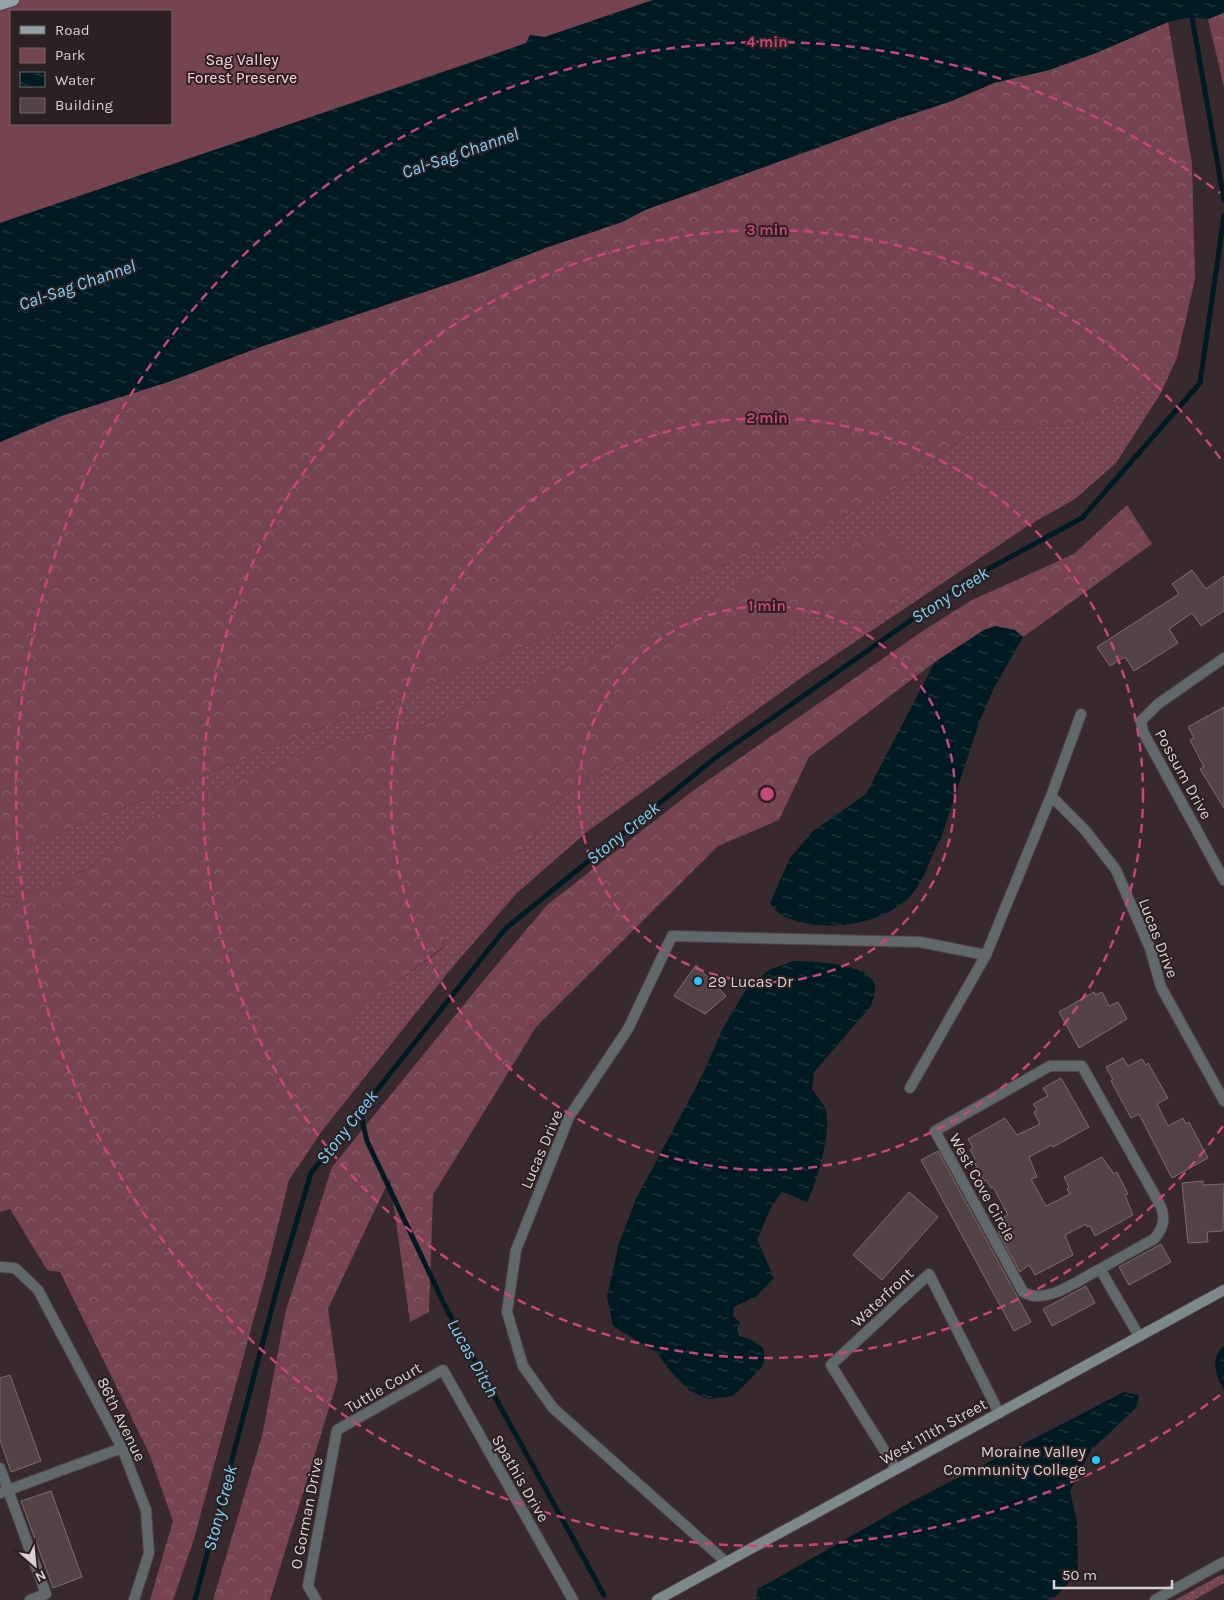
<svg xmlns="http://www.w3.org/2000/svg" width="1224" height="1600" viewBox="0 0 1224 1600" font-family="Karla,sans-serif">
<style>
.grass{fill:url(#grass-dots)}
.forest{fill:url(#forest-crowns)}
.green{fill:#764351;fill-rule:evenodd}
.water{fill:url(#water-ripples)}
.lines{fill:none;stroke-linecap:round;stroke-linejoin:round}
.stream{stroke:#001a24;stroke-width:5}
.building{fill:#534347;stroke:#7c6b6f}
.street-casing{stroke:#514447;stroke-width:12}
.secondary-casing{stroke:#514447;stroke-width:12}
.primary-casing{stroke:#514447;stroke-width:14}
.street{stroke:#61686b;stroke-width:10}
.secondary{stroke:#7e898e;stroke-width:10}
.primary{stroke:#94a2a8;stroke-width:12}
.ring{fill:none;stroke:#c84678;stroke-width:2.5;stroke-dasharray:9 6}
.poi-dot{fill:#25c9fe;stroke:#2d2023;stroke-width:2}
.labels{text-anchor:middle;stroke-width:4;stroke-linejoin:round;paint-order:stroke}
.park-label{font-size:16px;fill:#fed1dc;stroke:#2d2023}
.street-label{font-size:16px;fill:#d8cfd1;stroke:#2d2023}
.poi-label{font-size:16px;fill:#d8cfd1;stroke:#2d2023;text-anchor:start}
.water-label{font-size:18px;font-style:italic;fill:#76d2f9;stroke:#2d2023}
.centre{fill:#c84678;stroke:#2d2023;stroke-width:2.5}
.ring-label{font-size:15px;text-anchor:middle;font-weight:bold;fill:#c84678;stroke:#2d2023;stroke-width:4;stroke-linejoin:round;paint-order:stroke}
</style>
<defs>
<pattern id="grass-dots" width="8" height="8" patternUnits="userSpaceOnUse" patternTransform="scale(1.25)"><rect width="8" height="8" fill="#764351"/><path d="M2 2h.1M6 6h.1" fill="none" stroke="#895d69" stroke-width="1.8" stroke-linecap="round"/></pattern>
<pattern id="forest-crowns" width="20" height="18" patternUnits="userSpaceOnUse" patternTransform="scale(1.25)"><rect width="20" height="18" fill="#764351"/><path d="M2 6a3 3 0 1 1 6 0M12 15a3 3 0 1 1 6 0" fill="none" stroke="#895d69"/></pattern>
<pattern id="water-ripples" width="26" height="14" patternUnits="userSpaceOnUse" patternTransform="scale(1.25)"><rect width="26" height="14" fill="#001a24"/><path d="M2 4q2-2 4 0t4 0M15 11q2-2 4 0t4 0" fill="none" stroke="#243a43"/></pattern>
</defs>
<rect width="100%" height="100%" fill="#37292d"/>
<g class="grass">
<polygon points="1177,358 1161,393 1116,463 1075,499 1029,525 798,680 588,831 517,893 450,970 368,1073 350,1018 443,948 453,881 524,849 560,798 737,701 807,616 873,620 927,582 886,528 755,577 605,650 424,724 347,736 135,823 87,869 18,897 0,896 0,858 829,523 900,486 971,432 1071,425 1133,400"/>
<polygon points="1221,1575 1224,1575 1224,1583 1194,1600 1175,1600"/>
</g>
<g class="forest">
<polygon points="1224,13 1224,87 1208,19"/>
<polygon points="1168,22 1192,163 1195,279 1177,358 1133,400 1071,425 971,432 900,486 829,523 0,858 0,442 64,415 168,382 257,348 481,273 548,247 622,222 645,210 894,120 949,102 994,83 1049,70 1096,53"/>
<polygon points="1127,505 1152,544 1023,637 1015,630 996,626 984,630 935,662 809,757 779,820 718,846 536,1027 433,1195 429,1312 410,1322 390,1178 328,1309 338,1379 270,1600 213,1600 262,1436 286,1310 332,1167 484,980 547,905 694,790 924,630 972,600 1074,554"/>
<polygon points="886,527 928,581 873,620 807,616 737,701 560,798 524,849 454,881 443,947 351,1018 368,1073 322,1131 289,1180 267,1270 194,1539 173,1600 150,1600 173,1521 149,1453 60,1272 47,1270 10,1209 0,1212 0,896 18,897 87,869 135,823 347,736 424,724 605,650 755,577"/>
</g>
<path class="green" d="M0,0h653l-653,223zM11,11h160v113h-160z"/>
<g class="water">
<polygon points="653,0 1224,0 1224,13 1208,19 1192,17 1168,22 1096,53 1049,70 994,83 949,102 894,120 645,210 622,222 548,247 481,273 257,348 168,382 64,415 0,442 0,223 479,60 526,43 530,35 545,37"/>
<path d="M996,626l19,4 8,7 -29,51 -14,32 -39,118c-11,18 -14,38 -28,55 -26,32 -92,42 -129,23 -5,-2 -10,-8 -14,-13l20,-45 22,-26 54,-38 69,-132 49,-32z"/>
<path d="M793,961c18,0 74,2 81,22 3,8 -1,16 -3,23l-57,66 -2,17c4,6 10,12 13,19 8,19 -8,76 -18,94l-25,-10c-13,15 -16,30 -25,47l17,39 -17,18 -23,11 -1,9 7,6 -3,7 2,7 11,3 13,9 2,11 -3,8 -29,29 -25,3 -19,-9 -18,-18 -14,-19 -44,-27 -6,-30 12,-53 18,-46 65,-121 20,-46 23,-39 24,-21z"/>
<path d="M1224,1346v43c-9,-13 -14,-32 0,-43z"/>
<polygon points="1124,1392 1139,1395 1136,1408 1091,1450 1070,1491 1077,1522 1078,1572 1056,1596 1047,1600 756,1600 758,1589 911,1502"/>
</g>
<g class="lines">
<g class="stream">
<polyline points="1186,0 1192,17 1224,200"/>
<polyline points="360,1112 367,1141 446,1308 604,1595"/>
<polyline points="195,1600 279,1281 311,1173 505,929 715,758 968,580 1082,518 1200,383 1224,216"/>
</g>
</g>
<g class="building">
<polygon points="1192,570 1206,589 1224,576 1224,611 1201,626 1192,613 1169,629 1178,643 1134,671 1125,657 1110,666 1097,647 1179,594 1172,584"/>
<polygon points="1224,707 1224,808 1200,769 1204,767 1190,740 1194,738 1188,727"/>
<polygon points="696,965 726,996 705,1014 674,996"/>
<polygon points="1094,992 1095,995 1102,992 1109,1006 1118,1002 1127,1019 1079,1048 1059,1012"/>
<polygon points="1123,1058 1128,1066 1142,1059 1146,1065 1148,1063 1168,1098 1157,1104 1168,1126 1183,1118 1186,1124 1189,1122 1208,1158 1172,1178 1139,1114 1131,1118 1111,1081 1113,1080 1106,1067"/>
<polygon points="1061,1078 1089,1127 1053,1147 1052,1145 1029,1157 1037,1177 1031,1179 1046,1206 1070,1194 1067,1189 1069,1187 1064,1177 1102,1157 1114,1174 1117,1172 1128,1194 1125,1195 1133,1215 1095,1236 1090,1226 1087,1227 1086,1224 1065,1235 1073,1255 1035,1275 1029,1265 1020,1272 998,1232 1009,1227 1004,1217 1008,1215 993,1187 991,1188 986,1180 984,1181 973,1160 975,1158 970,1150 973,1148 968,1139 1005,1118 1017,1135 1040,1124 1034,1112 1037,1110 1033,1104 1048,1096 1043,1088"/>
<polygon points="938,1151 1031,1322 1014,1331 921,1160"/>
<polygon points="1203,1181 1203,1185 1224,1184 1223,1231 1207,1232 1208,1242 1188,1243 1182,1183"/>
<polygon points="909,1192 938,1217 882,1280 853,1255"/>
<polygon points="1161,1244 1171,1262 1129,1285 1119,1267"/>
<polygon points="1086,1286 1095,1303 1052,1326 1043,1309"/>
<polygon points="10,1375 41,1461 11,1472 0,1440 0,1378"/>
<polygon points="51,1491 82,1577 53,1588 21,1501"/>
</g>
<g class="lines">
<defs>
<g id="street">
<polyline points="1224,658 1158,704 1141,721 1143,732 1224,880"/>
<polyline points="1051,796 1085,830 1116,870 1150,948 1161,987 1224,1101"/>
<polyline points="910,1088 986,955 1051,796 1081,714"/>
<polyline points="0,1267 15,1268 38,1290 122,1448 146,1510 149,1553 134,1600"/>
<path d="M1100,1269c-22,11 -54,37 -77,23l-88,-161 115,-65h32l76,135c8,14 7,26 -4,38l-54,30 39,67"/>
<polyline points="0,1468 46,1594 30,1600"/>
<polyline points="896,1469 831,1365 929,1274 999,1413"/>
<polyline points="0,1493 122,1448"/>
<polyline points="726,1562 553,1408 523,1366 507,1312 516,1250 569,1117 628,1029 672,936 920,942 986,955"/>
<polyline points="316,1600 308,1586 337,1430 443,1370 573,1600"/>
<polyline points="1155,1600 1224,1562"/>
</g>
<polyline id="secondary" points="657,1600 1224,1290"/>
<polyline id="primary" points="0,4 13,0"/>
</defs>
<use href="#street" class="street-casing"/>
<use href="#secondary" class="secondary-casing"/>
<use href="#primary" class="primary-casing"/>
<use href="#street" class="street"/>
<use href="#secondary" class="secondary"/>
<use href="#primary" class="primary"/>
</g>
<g class="ring">
<circle cx="767" cy="794" r="188"/>
<circle cx="767" cy="794" r="376"/>
<path d="M1223 1126A564 564 0 1 1 1223 462"/>
<path d="M1220 1395A752 752 0 1 1 1220 193"/>
</g>
<g class="poi-dot">
<circle cx="698" cy="981" r="5"/>
<circle cx="1096" cy="1460" r="5"/>
</g>
<g class="labels">
<g class="park-label">
<text x="242" y="65">Sag Valley<tspan x="242" dy="18">Forest Preserve</tspan></text>
</g>
<g class="street-label">
<text transform="translate(1184 774) rotate(61)" y="6">Possum Drive</text>
<text transform="translate(1159 938) rotate(69)" y="6">Lucas Drive</text>
<text transform="translate(541 1149) rotate(-67)" y="6">Lucas Drive</text>
<text transform="translate(983 1187) rotate(61)" y="6">West Cove Circle</text>
<text transform="translate(882 1297) rotate(-43)" y="6">Waterfront</text>
<text transform="translate(383 1387) rotate(-30)" y="6">Tuttle Court</text>
<text transform="translate(122 1419) rotate(64)" y="6">86th Avenue</text>
<text transform="translate(933 1431) rotate(-29)" y="6">West 111th Street</text>
<text transform="translate(521 1478) rotate(60)" y="6">Spathis Drive</text>
<text transform="translate(306 1513) rotate(-79)" y="6">O Gorman Drive</text>
</g>
<g class="poi-label">
<text x="708" y="987">29 Lucas Dr</text>
<text x="1086" y="1457" text-anchor="end">Moraine Valley<tspan x="1086" dy="18">Community College</tspan></text>
</g>
<g class="water-label">
<text transform="translate(460 153) rotate(-19)" y="6">Cal-Sag Channel</text>
<text transform="translate(77 285) rotate(-19)" y="6">Cal-Sag Channel</text>
<text transform="translate(950 595) rotate(-33)" y="6">Stony Creek</text>
<text transform="translate(623 833) rotate(-39)" y="6">Stony Creek</text>
<text transform="translate(347 1127) rotate(-52)" y="6">Stony Creek</text>
<text transform="translate(473 1358) rotate(61)" y="6">Lucas Ditch</text>
<text transform="translate(220 1508) rotate(-75)" y="6">Stony Creek</text>
</g>
</g>
<circle cx="767" cy="794" r="8" class="centre"/>
<g class="ring-label">
<text x="767" y="47">4 min</text>
<text x="767" y="235">3 min</text>
<text x="767" y="423">2 min</text>
<text x="767" y="611">1 min</text>
</g>
<rect x="10" y="10" width="162" height="115" fill="#2d2023" stroke="#716669"/>
<rect x="20" y="26" width="25" height="8" fill="#94a2a8" stroke="#716669"/>
<text x="55" y="35" font-size="15" fill="#d8cfd1">Road</text>
<rect x="20" y="48" width="25" height="15" fill="#764351" stroke="#716669"/>
<text x="55" y="60" font-size="15" fill="#d8cfd1">Park</text>
<rect x="20" y="72" width="25" height="15" fill="url(#water-ripples)" stroke="#716669"/>
<text x="55" y="85" font-size="15" fill="#d8cfd1">Water</text>
<rect x="20" y="98" width="25" height="15" fill="#534347" stroke="#716669"/>
<text x="55" y="110" font-size="15" fill="#d8cfd1">Building</text>
<g transform="translate(35 1565) rotate(153)" stroke="#2d2023" stroke-width="4" paint-order="stroke">
<path d="M0-4L9 19L0 12L-9 19Z" fill="#d8cfd1"/>
<text y="-8" font-size="14" font-weight="bold" text-anchor="middle" fill="#d8cfd1">N</text>
</g>
<path d="M1054 1580v8h118v-8" fill="none" stroke="#d8cfd1" stroke-width="2.5"/>
<text x="1062" y="1580" font-size="15" fill="#d8cfd1" stroke="#2d2023" stroke-width="4" paint-order="stroke">50 m</text>
</svg>
